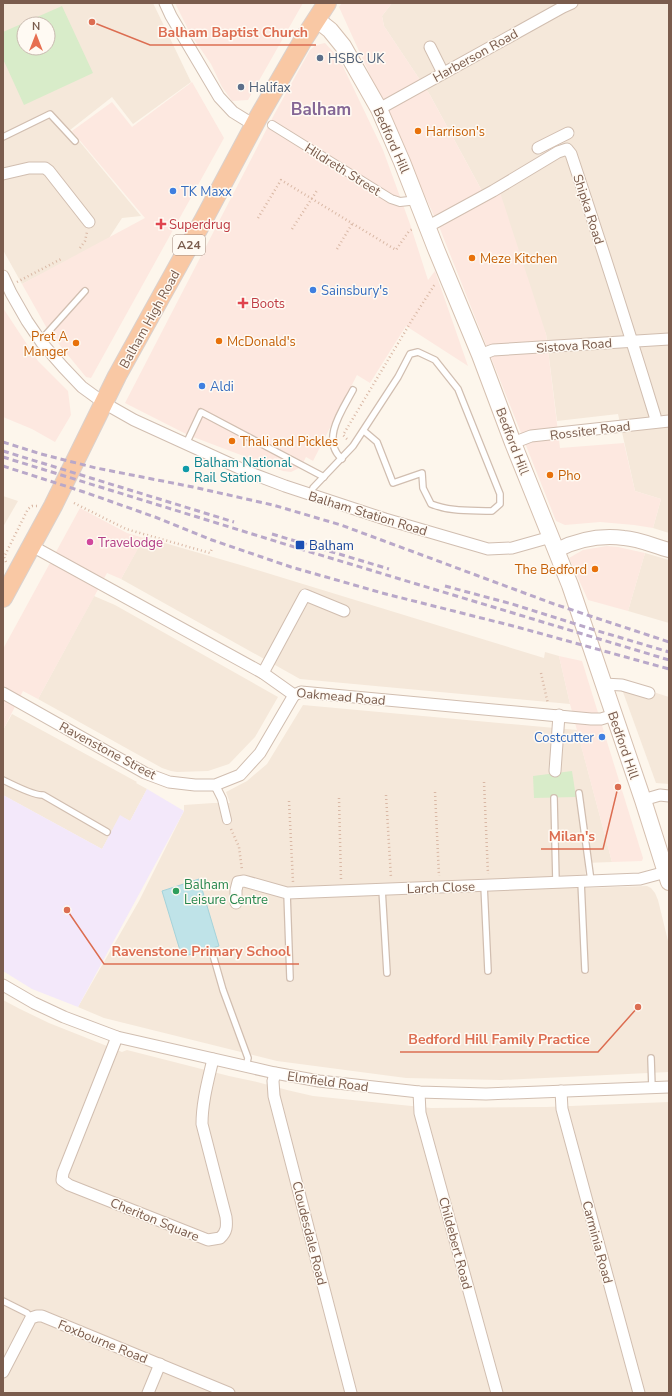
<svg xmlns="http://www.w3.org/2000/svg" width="672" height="1396" viewBox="0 0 672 1396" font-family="'Nunito Sans',sans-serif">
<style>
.residential{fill:#f5e8da;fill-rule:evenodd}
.commercial{fill:#fde8e0}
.education{fill:#f3e8fa}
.green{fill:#d8ecc9;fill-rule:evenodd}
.water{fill:#bfe3e8;stroke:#a5d3da}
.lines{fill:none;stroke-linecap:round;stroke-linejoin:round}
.service-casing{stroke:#d1beb0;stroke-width:8}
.pedestrian-casing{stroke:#d1beb0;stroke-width:10}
.minor-casing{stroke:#d1beb0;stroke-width:13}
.tertiary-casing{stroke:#d1beb0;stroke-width:16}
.secondary-casing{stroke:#d6c0b0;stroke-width:18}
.trunk-casing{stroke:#dad1cd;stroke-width:20}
.path{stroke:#d9b8a5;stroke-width:2.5;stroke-dasharray:1 3;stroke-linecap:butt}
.service{stroke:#fff;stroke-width:5.5}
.pedestrian{stroke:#fff;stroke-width:8}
.minor{stroke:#fff;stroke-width:11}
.tertiary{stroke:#fff;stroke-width:14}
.secondary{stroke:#fff;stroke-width:16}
.trunk{stroke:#f9c8a4;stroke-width:18}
.rail{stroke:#b9a8c9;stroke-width:3;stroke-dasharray:6 4;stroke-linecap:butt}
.service-dot{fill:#5c6f8a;stroke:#fffaf3;stroke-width:1.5}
.food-dot{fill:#e8710a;stroke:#fffaf3;stroke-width:1.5}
.shop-dot{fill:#3f7fe0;stroke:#fffaf3;stroke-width:1.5}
.health-dot{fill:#e0444e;stroke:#fffaf3;stroke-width:1.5}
.culture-dot{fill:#0f9aa8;stroke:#fffaf3;stroke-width:1.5}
.hotel-dot{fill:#d1479c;stroke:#fffaf3;stroke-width:1.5}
.transit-dot{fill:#1a4fb4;stroke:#fffaf3;stroke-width:1.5}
.leisure-dot{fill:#2e9e5b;stroke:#fffaf3;stroke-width:1.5}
.labels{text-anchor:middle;stroke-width:3;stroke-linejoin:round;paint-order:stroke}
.shield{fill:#fffaf3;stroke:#a28b7f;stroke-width:1}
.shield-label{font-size:12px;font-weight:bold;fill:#7a5c4d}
.street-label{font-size:13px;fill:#7a5c4d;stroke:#fffaf3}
.service-label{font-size:13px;fill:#4e5e75;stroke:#fffaf3;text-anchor:start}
.food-label{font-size:13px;fill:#c56008;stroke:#fffaf3;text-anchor:start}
.shop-label{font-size:13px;fill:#366cbe;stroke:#fffaf3;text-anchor:start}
.health-label{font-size:13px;fill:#be3a42;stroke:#fffaf3;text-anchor:start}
.culture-label{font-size:13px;fill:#0d838f;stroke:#fffaf3;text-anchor:start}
.hotel-label{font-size:13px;fill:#b23c85;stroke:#fffaf3;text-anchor:start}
.transit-label{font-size:13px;fill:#164399;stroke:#fffaf3;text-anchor:start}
.leisure-label{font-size:13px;fill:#27864d;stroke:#fffaf3;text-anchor:start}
.district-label{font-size:17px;font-weight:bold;fill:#846695;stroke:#fffaf3}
.leader{fill:none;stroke:#dc6d51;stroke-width:1.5}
.callout-dot{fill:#dc6d51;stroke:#fffaf3;stroke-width:1.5}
.callout-label{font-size:14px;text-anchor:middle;font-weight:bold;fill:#dc6d51;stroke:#fffaf3;stroke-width:3;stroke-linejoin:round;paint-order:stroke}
</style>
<rect width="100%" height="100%" fill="#fdf6ec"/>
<g class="residential">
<path d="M3,3h150l38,79 -58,42 -21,-27 -42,33 71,86 -19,2 -15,23 -85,43 -19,-34zM24,24h24v24h-24z"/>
<polygon points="392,3 669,3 669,533 653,528 661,499 635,491 618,414 557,421 546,334 482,191 430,95 384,26 382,16"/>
<polygon points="3,496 18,501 3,527"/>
<polygon points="144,537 244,566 544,658 545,652 559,656 570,704 300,679 121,579"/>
<polygon points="645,553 669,560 669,623 628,611"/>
<polygon points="94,596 115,605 278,697 255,737 229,764 208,771 177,772 171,771 162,768 38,699"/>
<polygon points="619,681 669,697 669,784 656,783"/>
<polygon points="303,705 577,730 612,862 585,863 586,888 647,886 651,888 655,893 658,900 669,945 669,1072 501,1080 406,1078 277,1061 104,1018 78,1007 139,901 184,811 184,805 213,803 230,803 226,792 247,781 267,764"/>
<polygon points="12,714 137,782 136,783 147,789 130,821 120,816 102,849 3,795 3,730"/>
<polygon points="3,1000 20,1009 49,1023 122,1052 127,1050 229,1076 257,1082 287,1090 313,1096 431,1108 546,1107 669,1102 669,1393 3,1393"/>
</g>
<g class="commercial">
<polygon points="175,3 303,3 248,100 232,101 222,87 211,64 191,35"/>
<polygon points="342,3 392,3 382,16 384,26 430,95 482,191 497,183 546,334 560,448 624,443 635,491 661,499 653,528 634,525 600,522 565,525 556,521 440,229 339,7"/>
<polygon points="325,43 339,58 383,150 410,224 428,280 435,271 468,366 406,326 370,383 357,375 313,461 306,457 301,467 291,472 283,471 188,435 125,403 275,113 310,50 316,45"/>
<polygon points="192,82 224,138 91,378 86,377 49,332 22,284 145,218 72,131 112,102 132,127"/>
<polygon points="3,308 38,361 68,391 71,415 55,442 32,429 3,417"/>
<polygon points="80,508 127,533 144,538 121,579 107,573 38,699 23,691 3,730 3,649"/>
<polygon points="607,546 618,547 645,553 628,611 588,600 569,558 583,550"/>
<polygon points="559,656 582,661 643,858 642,861 612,862 570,704"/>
</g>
<polygon class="education" points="147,789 184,811 78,1007 32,989 3,971 3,795 102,849 120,815 130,821"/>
<g class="green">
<path d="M62,6l31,67 -69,32 -21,-46v-27zM24,24h24v24h-24z"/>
<polygon points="572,771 576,797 534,798 533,776"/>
</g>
<polygon class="water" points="199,879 219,946 182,957 162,891"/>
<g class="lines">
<defs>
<g id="service">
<polyline points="3,137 50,114 75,141"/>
<polyline points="41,340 85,291"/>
<polyline points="186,444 201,412 324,477"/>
<path d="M342,459c-22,-19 1,-50 11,-69"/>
<path d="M310,495l3,-7 40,-42 45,-69 12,-23 8,-2 17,8 23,29 42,105v10l-8,7c-21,-1 -41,1 -61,-7l-8,-16 -1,-15 -29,10 -16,-41 -13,-11"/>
<path d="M3,780c8,4 33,16 40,15l64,37"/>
<polyline points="579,793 591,881"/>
<polyline points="554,798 556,882"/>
<polyline points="581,881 585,970"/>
<polyline points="484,885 488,971"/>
<polyline points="382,889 387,973"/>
<polyline points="287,893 290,978"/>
<polyline points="213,955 223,990 248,1058 246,1067"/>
<polyline points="651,1058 652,1088"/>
<polyline points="3,1301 27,1313 31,1318"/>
</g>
<g id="pedestrian">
<polyline points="272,125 391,199 400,202 418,200"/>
<polyline points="215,785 222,799 227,820"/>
</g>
<g id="minor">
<polyline points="165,3 171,16 219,97 233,112 254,125"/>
<polyline points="430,47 443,73"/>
<polyline points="379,109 563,7 572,3"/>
<polyline points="538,148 568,133"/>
<polyline points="3,174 29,168 45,168 49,171 89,222"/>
<path d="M427,227l66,-36 65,-39 9,-3 4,5c29,87 57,174 84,262v6"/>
<polyline points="3,276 11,293 27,321 42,343 63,367 82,387 104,403 134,420 248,472 285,486 385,519 488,549 512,548 551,537"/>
<polyline points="480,355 493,350 669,339"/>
<polyline points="513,443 531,436 669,421"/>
<polyline points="32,546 263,673 294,695"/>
<polyline points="263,673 305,595 344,611"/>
<polyline points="604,684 622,685 649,693"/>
<polyline points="3,693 145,773 169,782 195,785 215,785 240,775 260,753 294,695"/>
<polyline points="294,695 301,692 591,719 601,719 614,715"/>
<polyline points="555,771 559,715"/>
<polyline points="643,800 660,795 669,796"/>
<polyline points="236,903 236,890 238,882 244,881 287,893 640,879 666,872"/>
<polyline points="3,985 34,1003 64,1017 117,1037 275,1073 319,1081 419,1092 486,1094 669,1087"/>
<path d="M117,1037l-54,136 -1,7 7,5 139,55 12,-2c7,-6 7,-12 6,-21l-24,-93c0,-22 6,-43 11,-65"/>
<polyline points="275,1073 273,1081 274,1096 351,1393"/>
<polyline points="561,1091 562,1109 639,1393"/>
<polyline points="419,1092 420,1113 497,1393"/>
<polyline points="3,1372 31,1318 37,1316 42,1316 229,1393"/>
<polyline points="148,1393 160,1364"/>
</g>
<path id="tertiary" d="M557,550c20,-10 43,-15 67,-12 15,1 30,8 45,12"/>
<polyline id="secondary" points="316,19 330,30 343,46 379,109 402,162 436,249 480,355 513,443 570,585 643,800 669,882"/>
<polyline id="trunk" points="3,598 53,506 117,376 204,219 259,116 303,40 327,3"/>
</defs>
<use href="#service" class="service-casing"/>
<use href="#pedestrian" class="pedestrian-casing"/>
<use href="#minor" class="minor-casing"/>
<use href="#tertiary" class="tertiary-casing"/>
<use href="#secondary" class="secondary-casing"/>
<use href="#trunk" class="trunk-casing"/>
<g class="path">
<polyline points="258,218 281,180 396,250 409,231 413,229"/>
<polyline points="292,229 318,189"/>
<polyline points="80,248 85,241 87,232"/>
<polyline points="337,249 352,224"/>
<polyline points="17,282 63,258"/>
<polyline points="347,439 343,435 412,320 435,284"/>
<polyline points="74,503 126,529 210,553 212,549"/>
<polyline points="6,562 4,557 28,509 32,506 37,506"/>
<polyline points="541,673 548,704"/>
<polyline points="484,782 488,874"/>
<polyline points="435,792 439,876"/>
<polyline points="386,795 391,878"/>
<polyline points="339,798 341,880"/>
<polyline points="289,801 293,882"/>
<polyline points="231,829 239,847 242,870"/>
</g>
<use href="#service" class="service"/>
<use href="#pedestrian" class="pedestrian"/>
<use href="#minor" class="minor"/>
<use href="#tertiary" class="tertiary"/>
<use href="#secondary" class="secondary"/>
<use href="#trunk" class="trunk"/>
<g class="rail">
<polyline points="3,442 41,454 96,468 193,487 273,505 341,525 554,604 669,642"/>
<polyline points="3,451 234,522"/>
<polyline points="3,457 317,554 669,660"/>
<polyline points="3,466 84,492 155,517 212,540 291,567 382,593 517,627 669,669"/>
<polyline points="272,534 389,569"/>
<polyline points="445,586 512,604 598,631 669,652"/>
</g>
</g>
<g class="service-dot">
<circle cx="320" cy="58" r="4"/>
<circle cx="241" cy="87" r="4"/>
</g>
<g class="food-dot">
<circle cx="418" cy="131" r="4"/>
<circle cx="472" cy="258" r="4"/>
<circle cx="219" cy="341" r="4"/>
<circle cx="76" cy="343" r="4"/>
<circle cx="232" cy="441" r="4"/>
<circle cx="550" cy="475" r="4"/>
<circle cx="595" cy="569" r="4"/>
</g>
<g class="shop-dot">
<circle cx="173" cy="191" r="4"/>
<circle cx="313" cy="290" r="4"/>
<circle cx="202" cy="386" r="4"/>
<circle cx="602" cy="737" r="4"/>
</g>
<g class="health-dot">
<path d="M159 218h4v4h4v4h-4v4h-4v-4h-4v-4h4z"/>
<path d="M241 297h4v4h4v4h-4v4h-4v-4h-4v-4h4z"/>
</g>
<circle class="culture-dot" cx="186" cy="469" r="4"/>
<circle class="hotel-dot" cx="90" cy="542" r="4"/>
<rect class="transit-dot" x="295" y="540" width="10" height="10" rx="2"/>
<circle class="leisure-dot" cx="176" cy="891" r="4"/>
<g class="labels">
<rect class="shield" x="173" y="235" width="32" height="20" rx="3"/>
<g class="shield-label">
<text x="189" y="249">A24</text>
</g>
<g class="street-label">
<text transform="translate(475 55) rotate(-29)" y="5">Harberson Road</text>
<text transform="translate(392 140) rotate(66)" y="5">Bedford Hill</text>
<text transform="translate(343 169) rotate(32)" y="5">Hildreth Street</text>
<text transform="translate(589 209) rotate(72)" y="5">Shipka Road</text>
<text transform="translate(149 319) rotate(-61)" y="5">Balham High Road</text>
<text transform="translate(574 345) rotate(-4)" y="5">Sistova Road</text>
<text transform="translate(590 430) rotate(-7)" y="5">Rossiter Road</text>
<text transform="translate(513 441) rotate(69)" y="5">Bedford Hill</text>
<text transform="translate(368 513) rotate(17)" y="5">Balham Station Road</text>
<text transform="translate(341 696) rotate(5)" y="5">Oakmead Road</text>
<text transform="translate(624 745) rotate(71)" y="5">Bedford Hill</text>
<text transform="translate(108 750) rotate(28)" y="5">Ravenstone Street</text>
<text transform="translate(441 887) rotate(-2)" y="5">Larch Close</text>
<text transform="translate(328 1081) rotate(8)" y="5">Elmfield Road</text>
<text transform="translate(155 1219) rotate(22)" y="5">Cheriton Square</text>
<text transform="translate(310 1233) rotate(76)" y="5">Cloudesdale Road</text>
<text transform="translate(598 1242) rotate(75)" y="5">Carminia Road</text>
<text transform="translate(456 1243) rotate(75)" y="5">Childebert Road</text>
<text transform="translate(103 1341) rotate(22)" y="5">Foxbourne Road</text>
</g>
<g class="service-label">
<text x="328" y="63">HSBC UK</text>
<text x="249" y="92">Halifax</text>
</g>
<g class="food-label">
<text x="426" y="136">Harrison's</text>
<text x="480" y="263">Meze Kitchen</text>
<text x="68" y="341" text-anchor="end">Pret A<tspan x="68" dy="15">Manger</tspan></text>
<text x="227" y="346">McDonald's</text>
<text x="240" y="446">Thali and Pickles</text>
<text x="558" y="480">Pho</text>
<text x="587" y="574" text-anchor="end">The Bedford</text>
</g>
<g class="shop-label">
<text x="181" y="196">TK Maxx</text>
<text x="321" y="295">Sainsbury's</text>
<text x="210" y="391">Aldi</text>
<text x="594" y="742" text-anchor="end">Costcutter</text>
</g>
<g class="health-label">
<text x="169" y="229">Superdrug</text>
<text x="251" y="308">Boots</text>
</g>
<g class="culture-label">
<text x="194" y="467">Balham National<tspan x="194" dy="15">Rail Station</tspan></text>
</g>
<g class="hotel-label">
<text x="98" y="547">Travelodge</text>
</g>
<g class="transit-label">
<text x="309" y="550">Balham</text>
</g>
<g class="leisure-label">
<text x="184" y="889">Balham<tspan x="184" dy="15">Leisure Centre</tspan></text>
</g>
<g class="district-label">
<text x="321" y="115">Balham</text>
</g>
</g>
<path class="leader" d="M92 22L150 45H316M618 787L603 849H541M67 910L104 964H299M638 1007L598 1052H400"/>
<g class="callout-dot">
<circle cx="92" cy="22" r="4"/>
<circle cx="618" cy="787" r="4"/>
<circle cx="67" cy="910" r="4"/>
<circle cx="638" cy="1007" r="4"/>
</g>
<g class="callout-label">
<text x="233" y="37">Balham Baptist Church</text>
<text x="572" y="841">Milan's</text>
<text x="201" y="956">Ravenstone Primary School</text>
<text x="499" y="1044">Bedford Hill Family Practice</text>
</g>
<rect width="672" height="1396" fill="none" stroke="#7a5c4d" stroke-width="8"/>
<g transform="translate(36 36)"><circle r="19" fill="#fffaf3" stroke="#cabbb1"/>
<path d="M0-3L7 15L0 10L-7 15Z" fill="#e76f51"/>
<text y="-6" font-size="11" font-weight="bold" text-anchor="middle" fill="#7a5c4d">N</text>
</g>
</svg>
